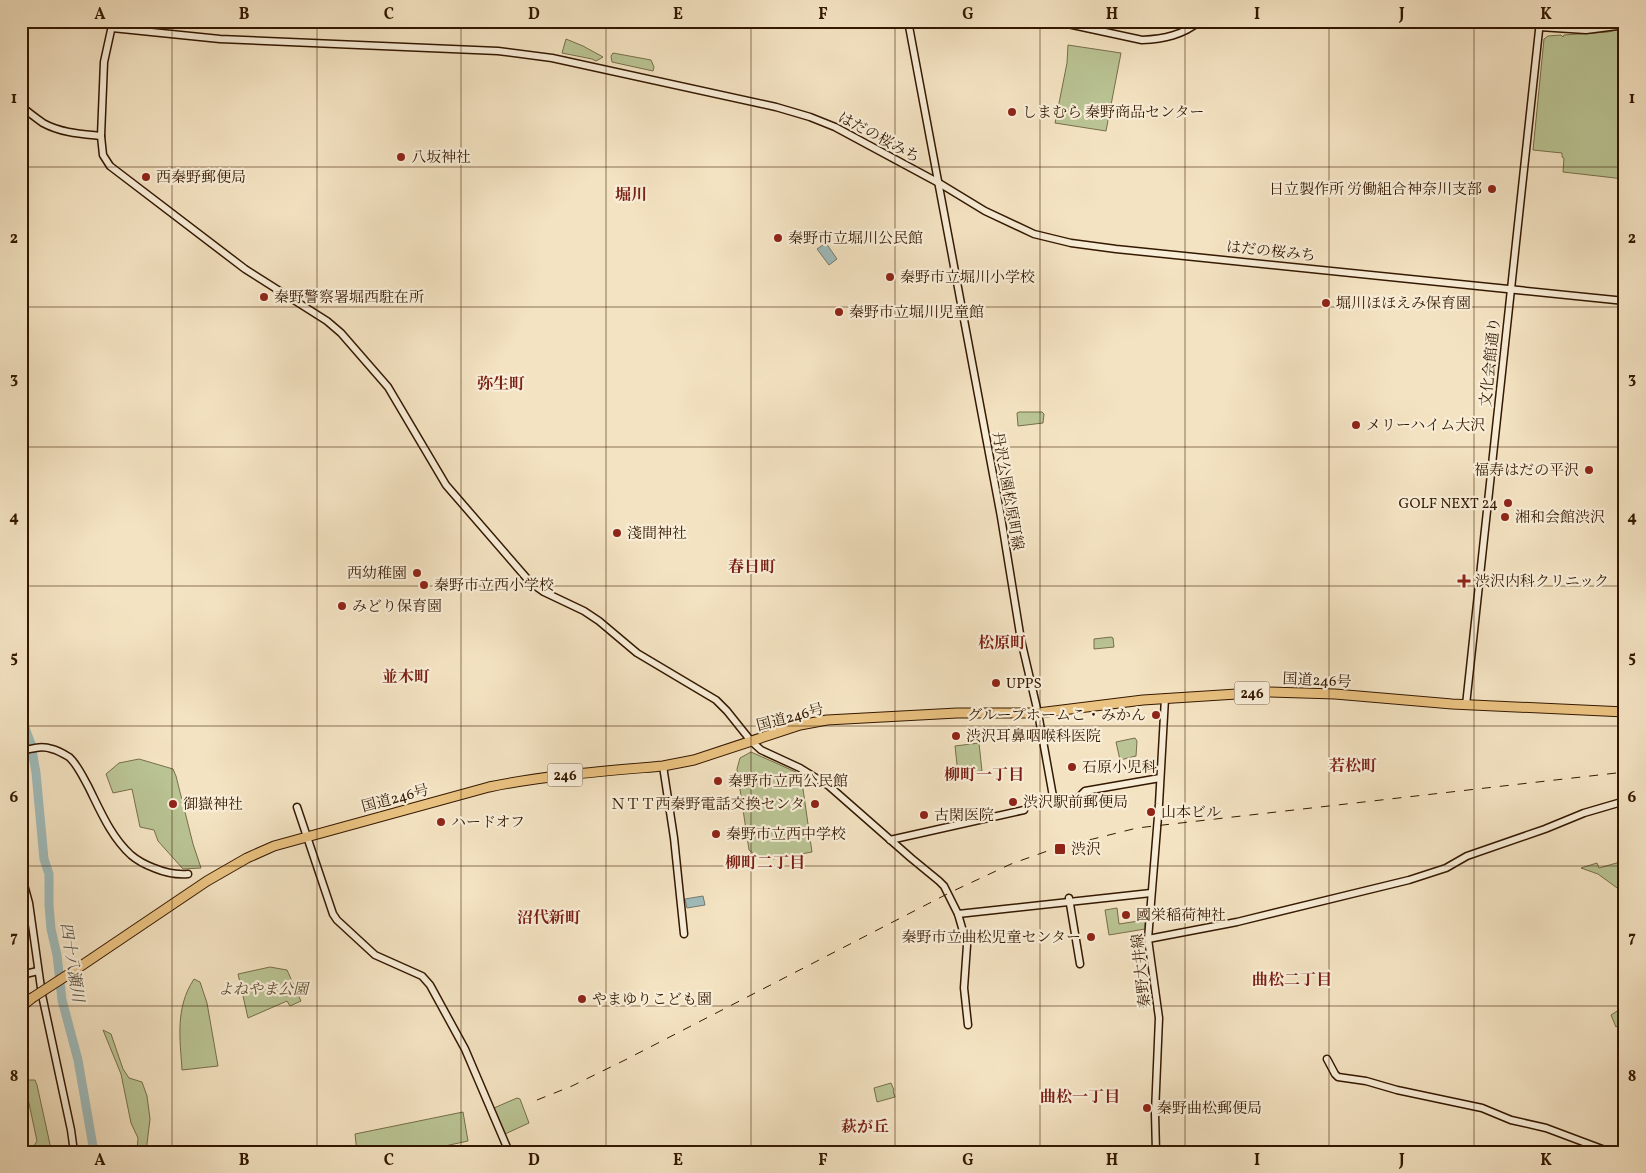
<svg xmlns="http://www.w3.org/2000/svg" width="1646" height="1173" viewBox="0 0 1646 1173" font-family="Vollkorn,'Noto Serif JP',serif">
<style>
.green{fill:#bac494;stroke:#776e4a}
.water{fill:#9fbcbc;stroke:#747a71}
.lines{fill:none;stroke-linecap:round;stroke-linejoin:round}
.river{stroke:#9fbcbc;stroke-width:9}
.secondary-casing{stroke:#341800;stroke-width:9}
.highway-casing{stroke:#341800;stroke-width:11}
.secondary{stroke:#f8edd7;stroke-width:6}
.highway{stroke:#eac281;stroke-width:9}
.rail{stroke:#341800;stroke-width:1;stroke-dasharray:9 9;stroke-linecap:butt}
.highway-bridge-casing{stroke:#341800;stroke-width:11;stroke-linecap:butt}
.highway-bridge{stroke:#eac281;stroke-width:9}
.grid{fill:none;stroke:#341800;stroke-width:1;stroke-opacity:0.55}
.poi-dot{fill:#8f2418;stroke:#f8edd7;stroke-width:2}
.labels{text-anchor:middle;stroke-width:4.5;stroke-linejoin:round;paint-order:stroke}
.shield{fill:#f8edd7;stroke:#6f5840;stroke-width:1}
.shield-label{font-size:14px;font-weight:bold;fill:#341800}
.poi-label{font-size:15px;fill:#341800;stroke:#f8edd7;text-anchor:start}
.street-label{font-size:15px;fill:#341800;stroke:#f8edd7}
.park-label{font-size:15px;font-style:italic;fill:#5c4c2c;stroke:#f8edd7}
.neighbourhood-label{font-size:16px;font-weight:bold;fill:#7a1f14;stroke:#f8edd7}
.water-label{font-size:16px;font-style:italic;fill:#595142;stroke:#f8edd7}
.neatline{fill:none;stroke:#341800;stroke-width:2}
.grid-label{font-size:16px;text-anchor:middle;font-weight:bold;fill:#341800}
</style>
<rect width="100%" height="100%" fill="#f4e3c2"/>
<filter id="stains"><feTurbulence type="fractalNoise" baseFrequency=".004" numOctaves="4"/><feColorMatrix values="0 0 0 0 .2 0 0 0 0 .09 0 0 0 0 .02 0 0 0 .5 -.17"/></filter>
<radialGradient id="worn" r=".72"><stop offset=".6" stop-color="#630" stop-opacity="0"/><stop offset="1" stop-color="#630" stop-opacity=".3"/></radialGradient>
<g class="green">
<polygon points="1625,28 1624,179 1563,172 1564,158 1562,157 1562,153 1533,150 1544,39 1548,36 1561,35 1563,37 1564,35 1608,32"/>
<polygon points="566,39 583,46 603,57 596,61 592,59 562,53"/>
<polygon points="1068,45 1121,53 1106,131 1055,123 1067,63"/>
<polygon points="613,53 651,60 654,67 653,71 612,62 611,56"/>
<polygon points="1019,412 1042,412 1044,414 1043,423 1018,426 1017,413"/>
<polygon points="1111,637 1113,638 1114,647 1094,649 1094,639"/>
<polygon points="1135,738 1137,741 1136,756 1120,760 1116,742"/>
<polygon points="979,743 982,771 958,774 955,746"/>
<polygon points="751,752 796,772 799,779 802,782 812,852 773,859 772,856 759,858 749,850 737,769 740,758"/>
<polygon points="139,759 173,769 176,776 193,844 201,868 183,869 158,841 154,830 140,827 132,789 113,793 106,774 119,763"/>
<polygon points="1620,862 1623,870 1625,870 1624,893 1598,874 1581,868 1597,863 1599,868"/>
<polygon points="1117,908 1119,924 1145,920 1145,929 1109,935 1105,910"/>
<polygon points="270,967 287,970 301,1001 290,1006 287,1001 248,1018 238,974"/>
<path d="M194,979l6,3 7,21 11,63 -36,4c-2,-32 -7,-62 12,-91z"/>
<polygon points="1625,1006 1625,1020 1616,1027 1611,1015"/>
<polygon points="103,1030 111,1034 123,1069 129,1078 142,1082 147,1096 150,1119 146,1152 137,1152 138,1138 131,1123 121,1074"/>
<polygon points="24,1080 35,1080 37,1085 51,1149 51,1152 30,1152 37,1141"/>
<polygon points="891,1083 894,1090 893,1091 895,1097 877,1102 874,1088"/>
<polygon points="517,1098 520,1099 529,1123 505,1134 494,1108"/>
<polygon points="463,1112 468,1141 417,1152 357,1152 355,1134"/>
</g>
<g class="water">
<polygon points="826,243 837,259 829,265 817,249"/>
<polygon points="703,896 705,905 687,908 685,899"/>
</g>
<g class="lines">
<polyline class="river" points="21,717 31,744 36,773 44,859 49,874 49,905 51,929 57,955 62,1000 78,1060 94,1152"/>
<defs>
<g id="secondary">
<polyline points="113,21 104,62 101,136 103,155 110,166 245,269 327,321 341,333 388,387 446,485 530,582 544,592 584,611 599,621 637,653 716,700 727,711 751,741 761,750 800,768 829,786 911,858 939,881 944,886 958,914 967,945 964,988 968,1025"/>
<polyline points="908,21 1001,517 1021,640 1038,713 1054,802"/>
<polyline points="967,21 990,23 1002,21"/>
<path d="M1054,21l88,19c22,-1 41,-5 58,-19"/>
<polyline points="1539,27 1586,30 1625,25"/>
<polyline points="112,28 220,39 498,51 552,58 776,107 810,117 835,127 939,183 985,211 1034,234 1071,243 1116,249 1625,301"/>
<path d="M21,106c7,6 15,12 22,17 18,10 39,11 58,13"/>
<polyline points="1466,705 1540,21"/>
<path d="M21,751c10,-2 20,-6 31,-2 5,1 12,5 17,8 8,7 14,20 19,29 12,24 23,51 43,69 7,6 15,10 23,13 12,5 22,7 34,6"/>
<polyline points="663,766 674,838 684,934"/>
<polyline points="1078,798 1085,791 1160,778"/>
<polyline points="297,807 333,914 337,920 375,955 422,976 430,985 465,1049 509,1152"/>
<polyline points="890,840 1024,810"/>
<polyline points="21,874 29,903 42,995 71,1130 74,1152"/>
<polyline points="1069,898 1080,964"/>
<polyline points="958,914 1151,893"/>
<polyline points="1148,939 1237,922 1409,880 1446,868 1467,856 1545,829 1584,813 1625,801"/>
<polyline points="21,975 38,971"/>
<polyline points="1327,1059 1335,1074 1338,1077 1366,1081 1397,1090 1482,1108 1511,1120 1546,1128 1610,1152"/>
<polyline points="1156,1152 1155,1113 1159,1018 1148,939 1159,804 1165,698"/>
</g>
<g id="highway">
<path d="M72,972l135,-91 40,-23 27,-12 215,-59c58,-12 116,-16 174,-21l31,-6 106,-35 27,-5 130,-7h81l105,-13 125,-8 67,2 117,10 173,8"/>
<polyline points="21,1007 32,998"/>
</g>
</defs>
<use href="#secondary" class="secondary-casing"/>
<use href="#highway" class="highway-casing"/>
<use href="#secondary" class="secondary"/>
<use href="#highway" class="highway"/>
<polyline class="rail" points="537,1100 572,1086 625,1060 951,892 1011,864 1053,849 1137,828 1625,772"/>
<defs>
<polyline id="highway-bridge" points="32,998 72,972"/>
</defs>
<use href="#highway-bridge" class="highway-bridge-casing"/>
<use href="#highway-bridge" class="highway-bridge"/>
</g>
<path class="grid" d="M172,21v1131M317,21v1131M461,21v1131M606,21v1131M751,21v1131M895,21v1131M1040,21v1131M1185,21v1131M1329,21v1131M1474,21v1131M21,167h1604M21,307h1604M21,447h1604M21,586h1604M21,726h1604M21,866h1604M21,1006h1604"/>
<g class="poi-dot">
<circle cx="1012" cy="112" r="5"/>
<circle cx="401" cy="157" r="5"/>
<circle cx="146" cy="177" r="5"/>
<circle cx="1492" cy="189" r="5"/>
<circle cx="778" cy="238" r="5"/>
<circle cx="890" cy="277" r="5"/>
<circle cx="264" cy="297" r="5"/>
<circle cx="1326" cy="303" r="5"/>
<circle cx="839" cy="312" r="5"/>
<circle cx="1356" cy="425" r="5"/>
<circle cx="1589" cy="470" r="5"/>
<circle cx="1508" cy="503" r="5"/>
<circle cx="1505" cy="517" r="5"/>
<circle cx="617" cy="533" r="5"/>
<circle cx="417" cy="573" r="5"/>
<path d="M1461.5 573.5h5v5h5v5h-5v5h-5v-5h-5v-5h5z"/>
<circle cx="424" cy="585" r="5"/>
<circle cx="342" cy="606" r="5"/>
<circle cx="996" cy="683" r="5"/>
<circle cx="1156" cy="715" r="5"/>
<circle cx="956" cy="736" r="5"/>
<circle cx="1072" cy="767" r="5"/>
<circle cx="718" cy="781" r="5"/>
<circle cx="1013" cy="802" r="5"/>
<circle cx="173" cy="804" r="5"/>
<circle cx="815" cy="804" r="5"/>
<circle cx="1151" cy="812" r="5"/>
<circle cx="924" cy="815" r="5"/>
<circle cx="441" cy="822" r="5"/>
<circle cx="716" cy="834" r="5"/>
<rect x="1054" y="843" width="12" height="12" rx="2.5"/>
<circle cx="1126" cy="915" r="5"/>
<circle cx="1091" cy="937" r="5"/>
<circle cx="582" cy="999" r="5"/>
<circle cx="1147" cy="1108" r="5"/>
</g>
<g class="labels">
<g class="shield">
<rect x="1234.5" y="681.5" width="35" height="23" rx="4"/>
<rect x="547.5" y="763.5" width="35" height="23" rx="4"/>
</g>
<g class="shield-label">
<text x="1252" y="698">246</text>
<text x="565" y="780">246</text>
</g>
<g class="poi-label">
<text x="1022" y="117">しまむら 秦野商品センター</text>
<text x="411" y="162">八坂神社</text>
<text x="156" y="182">西秦野郵便局</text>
<text x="1482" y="194" text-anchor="end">日立製作所 労働組合神奈川支部</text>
<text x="788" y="243">秦野市立堀川公民館</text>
<text x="900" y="282">秦野市立堀川小学校</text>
<text x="274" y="302">秦野警察署堀西駐在所</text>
<text x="1336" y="308">堀川ほほえみ保育園</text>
<text x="849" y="317">秦野市立堀川児童館</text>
<text x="1366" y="430">メリーハイム大沢</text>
<text x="1579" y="475" text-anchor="end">福寿はだの平沢</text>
<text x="1498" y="508" text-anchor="end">GOLF NEXT 24</text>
<text x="1515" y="522">湘和会館渋沢</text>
<text x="627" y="538">淺間神社</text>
<text x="407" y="578" text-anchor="end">西幼稚園</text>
<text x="1475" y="586">渋沢内科クリニック</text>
<text x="434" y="590">秦野市立西小学校</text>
<text x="352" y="611">みどり保育園</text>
<text x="1006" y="688">UPPS</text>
<text x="1146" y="720" text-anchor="end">グループホームこ・みかん</text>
<text x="966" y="741">渋沢耳鼻咽喉科医院</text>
<text x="1082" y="772">石原小児科</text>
<text x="728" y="786">秦野市立西公民館</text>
<text x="1023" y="807">渋沢駅前郵便局</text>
<text x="183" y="809">御嶽神社</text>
<text x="805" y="809" text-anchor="end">ＮＴＴ西秦野電話交換センタ</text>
<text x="1161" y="817">山本ビル</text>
<text x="934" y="820">古閑医院</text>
<text x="451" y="827">ハードオフ</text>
<text x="726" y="839">秦野市立西中学校</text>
<text x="1071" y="854">渋沢</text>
<text x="1136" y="920">國栄稲荷神社</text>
<text x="1081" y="942" text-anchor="end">秦野市立曲松児童センター</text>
<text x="592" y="1004">やまゆりこども園</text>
<text x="1157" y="1113">秦野曲松郵便局</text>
</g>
<g class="street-label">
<text transform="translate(879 137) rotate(28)" y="5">はだの桜みち</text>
<text transform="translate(1271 251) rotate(6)" y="5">はだの桜みち</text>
<text transform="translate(1490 362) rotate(-84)" y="5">文化会館通り</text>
<text transform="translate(1008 491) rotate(80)" y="5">丹沢公園松原町線</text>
<text transform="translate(1317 680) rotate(3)" y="5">国道246号</text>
<text transform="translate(790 717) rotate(-15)" y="5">国道246号</text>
<text transform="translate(395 798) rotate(-15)" y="5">国道246号</text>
<text transform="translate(1141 971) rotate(-96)" y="5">秦野大井線</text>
</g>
<g class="park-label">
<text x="263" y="994">よねやま公園</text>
</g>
<g class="neighbourhood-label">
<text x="631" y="200">堀川</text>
<text x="501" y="389">弥生町</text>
<text x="752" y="572">春日町</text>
<text x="1002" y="648">松原町</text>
<text x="406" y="682">並木町</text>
<text x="1353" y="771">若松町</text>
<text x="984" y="780">柳町一丁目</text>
<text x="765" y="868">柳町二丁目</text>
<text x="549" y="923">沼代新町</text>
<text x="1292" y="985">曲松二丁目</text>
<text x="1080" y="1102">曲松一丁目</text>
<text x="865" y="1132">萩が丘</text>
</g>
<g class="water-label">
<text transform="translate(73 962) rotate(81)" y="6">四十八瀬川</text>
</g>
</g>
<rect width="1646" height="1173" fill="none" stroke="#f4e3c2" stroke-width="55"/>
<rect x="28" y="28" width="1590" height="1118" class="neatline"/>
<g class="grid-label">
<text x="100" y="19">A</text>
<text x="244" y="19">B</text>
<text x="389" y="19">C</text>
<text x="534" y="19">D</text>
<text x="678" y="19">E</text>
<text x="823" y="19">F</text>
<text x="968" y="19">G</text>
<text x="1112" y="19">H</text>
<text x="1257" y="19">I</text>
<text x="1402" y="19">J</text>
<text x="1546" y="19">K</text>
<text x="14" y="103">1</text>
<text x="1632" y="103">1</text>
<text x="14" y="243">2</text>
<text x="1632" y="243">2</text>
<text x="14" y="383">3</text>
<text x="1632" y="383">3</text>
<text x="14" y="522">4</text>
<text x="1632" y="522">4</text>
<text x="14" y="662">5</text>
<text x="1632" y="662">5</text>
<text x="14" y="802">6</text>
<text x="1632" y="802">6</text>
<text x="14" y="942">7</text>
<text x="1632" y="942">7</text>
<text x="14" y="1081">8</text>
<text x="1632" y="1081">8</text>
<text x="100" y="1165">A</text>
<text x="244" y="1165">B</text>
<text x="389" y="1165">C</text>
<text x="534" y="1165">D</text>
<text x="678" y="1165">E</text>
<text x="823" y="1165">F</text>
<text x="968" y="1165">G</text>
<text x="1112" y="1165">H</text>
<text x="1257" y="1165">I</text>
<text x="1402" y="1165">J</text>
<text x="1546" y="1165">K</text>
</g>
<rect width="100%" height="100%" filter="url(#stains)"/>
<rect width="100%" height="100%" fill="url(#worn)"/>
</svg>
